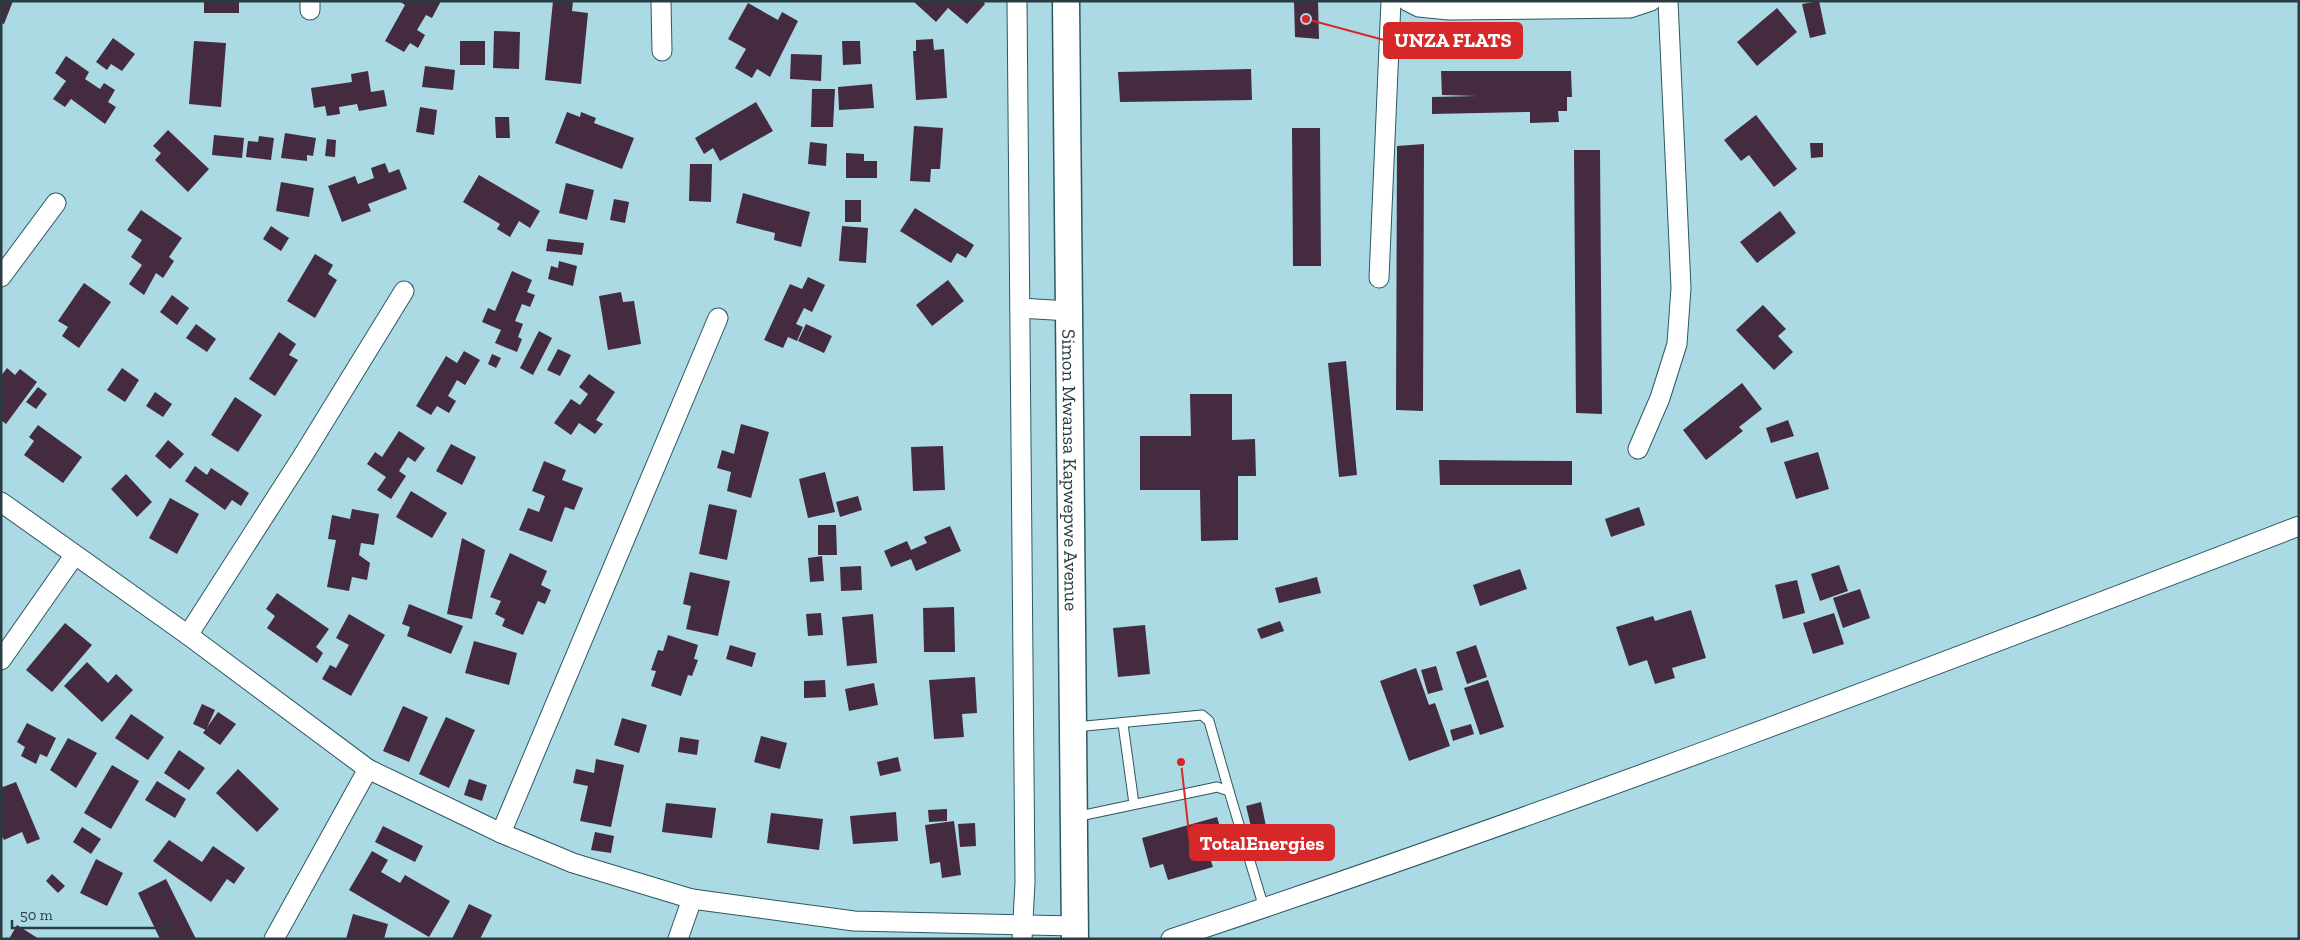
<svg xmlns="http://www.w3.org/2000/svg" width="2300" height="940" viewBox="0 0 2300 940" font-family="'Zilla Slab',serif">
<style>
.building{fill:#452b40}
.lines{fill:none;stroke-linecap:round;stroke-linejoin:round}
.lane-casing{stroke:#2c5862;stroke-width:11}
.street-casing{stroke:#2c5862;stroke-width:21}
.secondary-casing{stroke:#2c5862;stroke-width:29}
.lane{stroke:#fff;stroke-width:9}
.street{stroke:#fff;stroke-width:19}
.secondary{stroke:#fff;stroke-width:26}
.labels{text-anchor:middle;stroke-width:5;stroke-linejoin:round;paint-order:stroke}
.street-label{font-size:19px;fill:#293c41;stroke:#abdae5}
.leader{fill:none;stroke:#d62828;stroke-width:2}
.callout-dot{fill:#d62828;stroke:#abdae5;stroke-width:2}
.callout{fill:#d62828;stroke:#d62828;stroke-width:2}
.callout-label{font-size:20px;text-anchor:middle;font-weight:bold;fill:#fff}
</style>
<rect width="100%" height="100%" fill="#abdae5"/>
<g class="building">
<polygon points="1,1 13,1 4,24 1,23"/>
<rect x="204" y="1" width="35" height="12"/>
<polygon points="399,1 441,1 432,18 426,15 417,30 425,35 418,48 410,43 404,52 385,41 405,5"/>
<polygon points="553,1 573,1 572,11 588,13 581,84 545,80"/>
<polygon points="913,1 983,1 985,4 967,24 948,8 936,22"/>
<polygon points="1294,1 1318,1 1319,39 1295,37"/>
<polygon points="1819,1 1826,34 1810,38 1802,4"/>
<polygon points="748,3 778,20 782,12 798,21 770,77 757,69 752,78 735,68 746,49 728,39"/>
<polygon points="1777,8 1797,32 1757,66 1737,42"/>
<polygon points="494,31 520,32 519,69 493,68"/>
<polygon points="113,38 135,54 122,71 111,64 107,70 96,62"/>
<polygon points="933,39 934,50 944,49 947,98 916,100 913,51 916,51 916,40"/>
<polygon points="194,41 226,43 221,107 189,104"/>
<rect x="460" y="41" width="25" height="24"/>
<polygon points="842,41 860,41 861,64 843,65"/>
<polygon points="791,54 822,55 821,81 790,79"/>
<polygon points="66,56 89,72 85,79 100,89 104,83 115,90 108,102 116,107 105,124 71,99 65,107 53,99 66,81 55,73"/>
<polygon points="425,66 455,70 453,90 422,87"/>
<polygon points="1251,69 1252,100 1120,102 1118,72"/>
<polygon points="368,71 371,92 384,90 387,106 359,111 357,104 339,107 340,114 327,116 325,106 314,108 311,88 352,82 351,74"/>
<polygon points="1441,71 1571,71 1572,97 1567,97 1567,111 1558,111 1559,122 1530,123 1530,112 1432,114 1432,97 1477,96 1442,95"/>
<polygon points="872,84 874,108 839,110 838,87"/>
<polygon points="812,89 835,89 833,127 811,127"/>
<polygon points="756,102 773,131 720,161 713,148 704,154 695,138"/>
<polygon points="420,107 437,110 434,135 416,132"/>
<polygon points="567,112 580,117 581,112 596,118 594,123 634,138 622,169 555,143"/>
<polygon points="1756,115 1797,169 1774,187 1749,155 1741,161 1724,140"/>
<polygon points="495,117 509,117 510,138 496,138"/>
<polygon points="914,126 943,128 940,169 931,169 930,182 910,181"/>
<polygon points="1292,128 1320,128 1321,266 1293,266"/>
<polygon points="168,130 209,169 188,192 155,160 161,153 153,146"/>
<polygon points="285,133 316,138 313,156 307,155 307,161 281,158"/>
<polygon points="214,135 244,138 242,158 212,155"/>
<polygon points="259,136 274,138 271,160 246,157 248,141 258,142"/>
<polygon points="327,139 336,140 335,157 325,156"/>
<polygon points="810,142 827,144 826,166 808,164"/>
<polygon points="1810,143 1823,143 1823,157 1811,158"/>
<polygon points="1424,144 1423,411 1396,410 1397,146"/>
<polygon points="1574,150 1600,150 1602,414 1576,413"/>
<polygon points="846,153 864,154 864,161 877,161 877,178 846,178"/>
<polygon points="385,163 389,173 399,169 407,189 368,204 371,211 342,222 328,186 355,176 358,184 374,178 371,168"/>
<polygon points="690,164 712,164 711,202 689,201"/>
<polygon points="479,175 540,211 530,228 519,221 510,237 497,229 500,224 463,202"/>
<polygon points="281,182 314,188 309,217 276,211"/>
<polygon points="566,183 594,190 587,220 559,213"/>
<polygon points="743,193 810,212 801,247 774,240 775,233 736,223"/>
<polygon points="614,199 629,202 625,223 610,220"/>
<rect x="845" y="200" width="16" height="22"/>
<polygon points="915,208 974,245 966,258 957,253 951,263 900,231"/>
<polygon points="141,210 182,238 169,257 174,261 163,278 156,273 144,295 129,284 142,265 131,257 142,240 127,230"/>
<polygon points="1780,211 1796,233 1757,263 1740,242"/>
<polygon points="271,226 289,238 281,251 263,239"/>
<polygon points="842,226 868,228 866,263 839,261"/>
<polygon points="548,239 584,243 582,255 546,251"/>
<polygon points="315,254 333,265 328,274 337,280 315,318 287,301"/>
<polygon points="559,261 577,266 573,286 548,279 551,266 558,268"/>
<polygon points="512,271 532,280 527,292 535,295 530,307 522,304 515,321 523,324 518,337 522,339 517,352 495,343 501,330 482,322 488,308 495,311"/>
<polygon points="808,277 825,285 812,312 804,308 796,324 803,327 797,341 788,337 783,348 764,340 790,284 802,289"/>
<polygon points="948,280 964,301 932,326 916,305"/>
<polygon points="84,283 111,302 79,348 62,336 68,327 58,321"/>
<polygon points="621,292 623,302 634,301 641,344 608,350 599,296"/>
<polygon points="172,295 189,308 177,325 160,312"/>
<polygon points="1763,305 1786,329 1778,336 1793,352 1774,370 1736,330"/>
<polygon points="196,324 216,339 207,352 186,338"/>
<polygon points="806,324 832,336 824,353 798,341"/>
<polygon points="539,331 552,338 533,375 520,368"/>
<polygon points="279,332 296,344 289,355 298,360 275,396 249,379"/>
<polygon points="558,349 571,355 560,376 547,370"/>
<polygon points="464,351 480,360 465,385 457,380 448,396 456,401 449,413 437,406 431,415 416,406 446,356 457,363"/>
<polygon points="492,354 501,358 496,368 488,364"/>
<polygon points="1346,361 1357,475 1339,477 1328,363"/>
<polygon points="7,368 15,375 20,369 37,382 6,424 1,420 1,376"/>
<polygon points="122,368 139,380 125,402 107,390"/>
<polygon points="589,374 615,392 596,420 603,424 595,434 579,423 571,435 554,423 571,399 580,405 588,394 579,387"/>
<polygon points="1742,383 1762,409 1739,427 1743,431 1706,460 1683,430"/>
<polygon points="38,387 47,394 36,409 26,402"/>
<polygon points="155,392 172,404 163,417 146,406"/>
<polygon points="1190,394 1232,394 1232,440 1255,439 1256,476 1238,476 1238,540 1201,541 1200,490 1140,490 1140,436 1191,436"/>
<polygon points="235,397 262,415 238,452 211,435"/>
<polygon points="1788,420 1794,436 1771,443 1766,428"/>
<polygon points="741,424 769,432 751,498 727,491 731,472 717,468 722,450 734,454"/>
<polygon points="38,425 82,457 63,483 24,455 34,441 29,437"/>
<polygon points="399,431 425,448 415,462 408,457 399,471 406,476 391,499 377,490 386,477 367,464 375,452 382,457"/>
<polygon points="168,440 184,454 170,469 155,456"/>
<polygon points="451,444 476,457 462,485 436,471"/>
<polygon points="943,446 945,490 913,491 911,447"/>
<polygon points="1818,452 1829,489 1796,499 1784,462"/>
<polygon points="1439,460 1572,461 1572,485 1440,485"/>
<polygon points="544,461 566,470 562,480 583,488 574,510 565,507 552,542 519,530 528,508 539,512 545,496 532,491"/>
<polygon points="195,466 207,475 211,468 249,493 241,506 232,500 225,510 185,481"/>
<polygon points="825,472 835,512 808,518 799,479"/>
<polygon points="126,474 152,502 137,517 111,489"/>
<polygon points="411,491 447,513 432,538 396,517"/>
<polygon points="858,496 862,510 840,517 836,502"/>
<polygon points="170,498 199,514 177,554 149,538"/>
<polygon points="709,504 737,510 727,560 699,554"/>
<polygon points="1639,507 1645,525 1611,537 1605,519"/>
<polygon points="352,509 379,514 374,545 361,543 359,555 370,563 367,580 352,577 349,591 327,587 336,540 328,539 332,515 350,519"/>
<polygon points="818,525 836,525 837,555 818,555"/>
<polygon points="950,526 961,551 916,571 911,559 891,567 884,551 907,541 911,550 927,543 924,537"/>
<polygon points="462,538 485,550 472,619 447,614"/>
<polygon points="510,553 547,571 541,585 551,590 545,604 538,601 523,635 502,626 505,619 495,614 501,601 490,597"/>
<polygon points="822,556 824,581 810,582 808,558"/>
<polygon points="1839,565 1848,591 1820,601 1811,574"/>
<polygon points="861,566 862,590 841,591 840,567"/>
<polygon points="1520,569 1527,589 1480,606 1473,585"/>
<polygon points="690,572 730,581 718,636 686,629 691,606 683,604"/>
<polygon points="1317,577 1321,593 1279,603 1275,588"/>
<polygon points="1797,580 1805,613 1783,619 1775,585"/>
<polygon points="1860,589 1870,618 1843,628 1833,598"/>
<polygon points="277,593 329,629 316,647 323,653 317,663 267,628 275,616 266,609"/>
<polygon points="409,604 463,626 451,654 407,636 410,627 402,624"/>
<polygon points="954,607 955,652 924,652 923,608"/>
<polygon points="1691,610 1706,658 1672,668 1675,678 1655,684 1647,660 1629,666 1616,627 1653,616 1655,621"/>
<polygon points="821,613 823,635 808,636 806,614"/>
<polygon points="1834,613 1844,644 1813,654 1803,623"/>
<polygon points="349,614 385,635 351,696 322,679 330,665 336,668 349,645 336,638"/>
<polygon points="873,614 877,663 847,666 842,617"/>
<polygon points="1280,621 1284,631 1261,639 1257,629"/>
<polygon points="65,623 92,645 52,692 26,670"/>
<polygon points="1145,625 1150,674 1118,677 1113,628"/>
<polygon points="668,635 698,645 694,659 698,660 692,676 688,675 681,696 651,686 656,671 651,670 658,650 663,651"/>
<polygon points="474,641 517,653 509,685 465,673"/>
<polygon points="730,645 756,653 752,667 726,659"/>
<polygon points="1476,645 1487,677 1467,684 1456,652"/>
<polygon points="87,662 108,683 116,674 133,690 102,722 64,686"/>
<polygon points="1436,666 1443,690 1428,694 1421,670"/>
<polygon points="1416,668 1429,705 1435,703 1450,746 1409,761 1380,681"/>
<polygon points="975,677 977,713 962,714 964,737 934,739 929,680"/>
<polygon points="825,680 826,697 804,698 804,681"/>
<polygon points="1488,680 1504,727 1480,735 1464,688"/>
<polygon points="874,683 878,705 849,711 845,689"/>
<polygon points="202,704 215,710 206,730 193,724"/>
<polygon points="403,706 428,717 409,762 383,751"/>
<polygon points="218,712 236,724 220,745 203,733"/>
<polygon points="131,714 164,737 148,760 115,738"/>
<polygon points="446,717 475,730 449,788 419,774"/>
<polygon points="622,718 647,725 639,753 614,745"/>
<polygon points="27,723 56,738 47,757 40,754 36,764 21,756 25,747 17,742"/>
<polygon points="1471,724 1474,734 1453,741 1450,730"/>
<polygon points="761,736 787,743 780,769 754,762"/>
<polygon points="680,737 699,740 697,755 678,752"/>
<polygon points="68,738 97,753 76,788 50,770"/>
<polygon points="179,750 205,768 189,790 164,773"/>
<polygon points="898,757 901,771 880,776 877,762"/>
<polygon points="596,759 624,765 611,827 580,821 588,786 573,783 576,769 594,773"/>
<polygon points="112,765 139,781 111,829 84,813"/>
<polygon points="238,769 279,809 257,832 216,793"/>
<polygon points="469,779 487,785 482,801 464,795"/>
<polygon points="157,781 186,799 175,818 145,800"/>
<polygon points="16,782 40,839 27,844 22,832 4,840 1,834 1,784 3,787"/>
<polygon points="1261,802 1268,836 1254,839 1246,806"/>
<polygon points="666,803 716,808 712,838 662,832"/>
<polygon points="947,809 947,821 929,822 928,810"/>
<polygon points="896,812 898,841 853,844 850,816"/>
<polygon points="771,813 823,819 819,850 767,843"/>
<polygon points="1217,817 1228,852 1210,858 1213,867 1168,880 1163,864 1150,868 1142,838"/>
<polygon points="954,821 961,875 942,878 940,862 930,864 925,825"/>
<polygon points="975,823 976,846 960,847 958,824"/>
<polygon points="383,826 423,846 415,862 375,842"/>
<polygon points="82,827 101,839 91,854 73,842"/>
<polygon points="595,832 614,836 611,853 591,850"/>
<polygon points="169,840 202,862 213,846 245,868 234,884 227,879 211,902 153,861"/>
<polygon points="372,851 388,860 381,872 400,883 405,875 450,901 429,937 349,890"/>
<polygon points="96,859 123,873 107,906 80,893"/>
<polygon points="52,874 65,886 58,893 46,881"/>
<polygon points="166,879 196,939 160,939 138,893"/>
<polygon points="469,904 492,915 480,939 452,939"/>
<polygon points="353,914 388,924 384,939 346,939"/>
<polygon points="17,925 39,939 9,939"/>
</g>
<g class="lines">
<defs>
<g id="lane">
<polyline points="1123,724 1134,804"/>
<polyline points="1075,727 1202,715 1209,721 1229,791"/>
<polyline points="1075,817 1217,787 1229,791 1264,908"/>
</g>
<g id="street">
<polyline points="310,1 310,10"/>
<polyline points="661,1 662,51"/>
<polyline points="1017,1 1025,882 1022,939"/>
<polyline points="1407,1 1419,7 1449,10 1630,8 1651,1"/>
<polyline points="1,277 56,203"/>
<polyline points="1379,278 1391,1"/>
<polyline points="1020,308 1069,311"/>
<polyline points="1638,449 1660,398 1677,344 1681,288 1668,1"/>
<polyline points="1,502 188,635 368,769 501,833 573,863 692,899 854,921 1075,926"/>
<polyline points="188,635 304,454 404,291"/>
<polyline points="1,660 74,556"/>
<polyline points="501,833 718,318"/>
<polyline points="274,939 368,769"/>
<polyline points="678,939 692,899"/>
<path d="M1171,939c380,-126 754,-269 1128,-413"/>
</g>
<g id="secondary">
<path id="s1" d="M1066,1l9,938"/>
</g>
</defs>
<use href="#lane" class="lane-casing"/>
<use href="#street" class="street-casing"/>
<use href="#secondary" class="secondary-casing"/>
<use href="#lane" class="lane"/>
<use href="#street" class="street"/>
<use href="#secondary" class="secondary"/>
</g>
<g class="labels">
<g class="street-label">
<text dy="7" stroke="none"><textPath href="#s1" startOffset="469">Simon Mwansa Kapwepwe Avenue</textPath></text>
</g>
</g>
<path class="leader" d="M1306 19L1384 40M1181 762L1190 843"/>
<g class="callout-dot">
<circle cx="1306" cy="19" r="5"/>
<circle cx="1181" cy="762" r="5"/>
</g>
<g class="callout">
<rect x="1384" y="23" width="138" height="35" rx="5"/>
<rect x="1190" y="825" width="144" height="35" rx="5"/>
</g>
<g class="callout-label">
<text x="1453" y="47">UNZA FLATS</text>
<text x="1262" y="850">TotalEnergies</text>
</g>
<rect width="2300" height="940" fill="none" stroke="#293c41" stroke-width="5"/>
<path d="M12 920v8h155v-8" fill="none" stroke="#293c41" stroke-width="2.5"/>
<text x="20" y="920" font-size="15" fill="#293c41" stroke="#abdae5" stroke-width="4" paint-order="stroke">50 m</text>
</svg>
